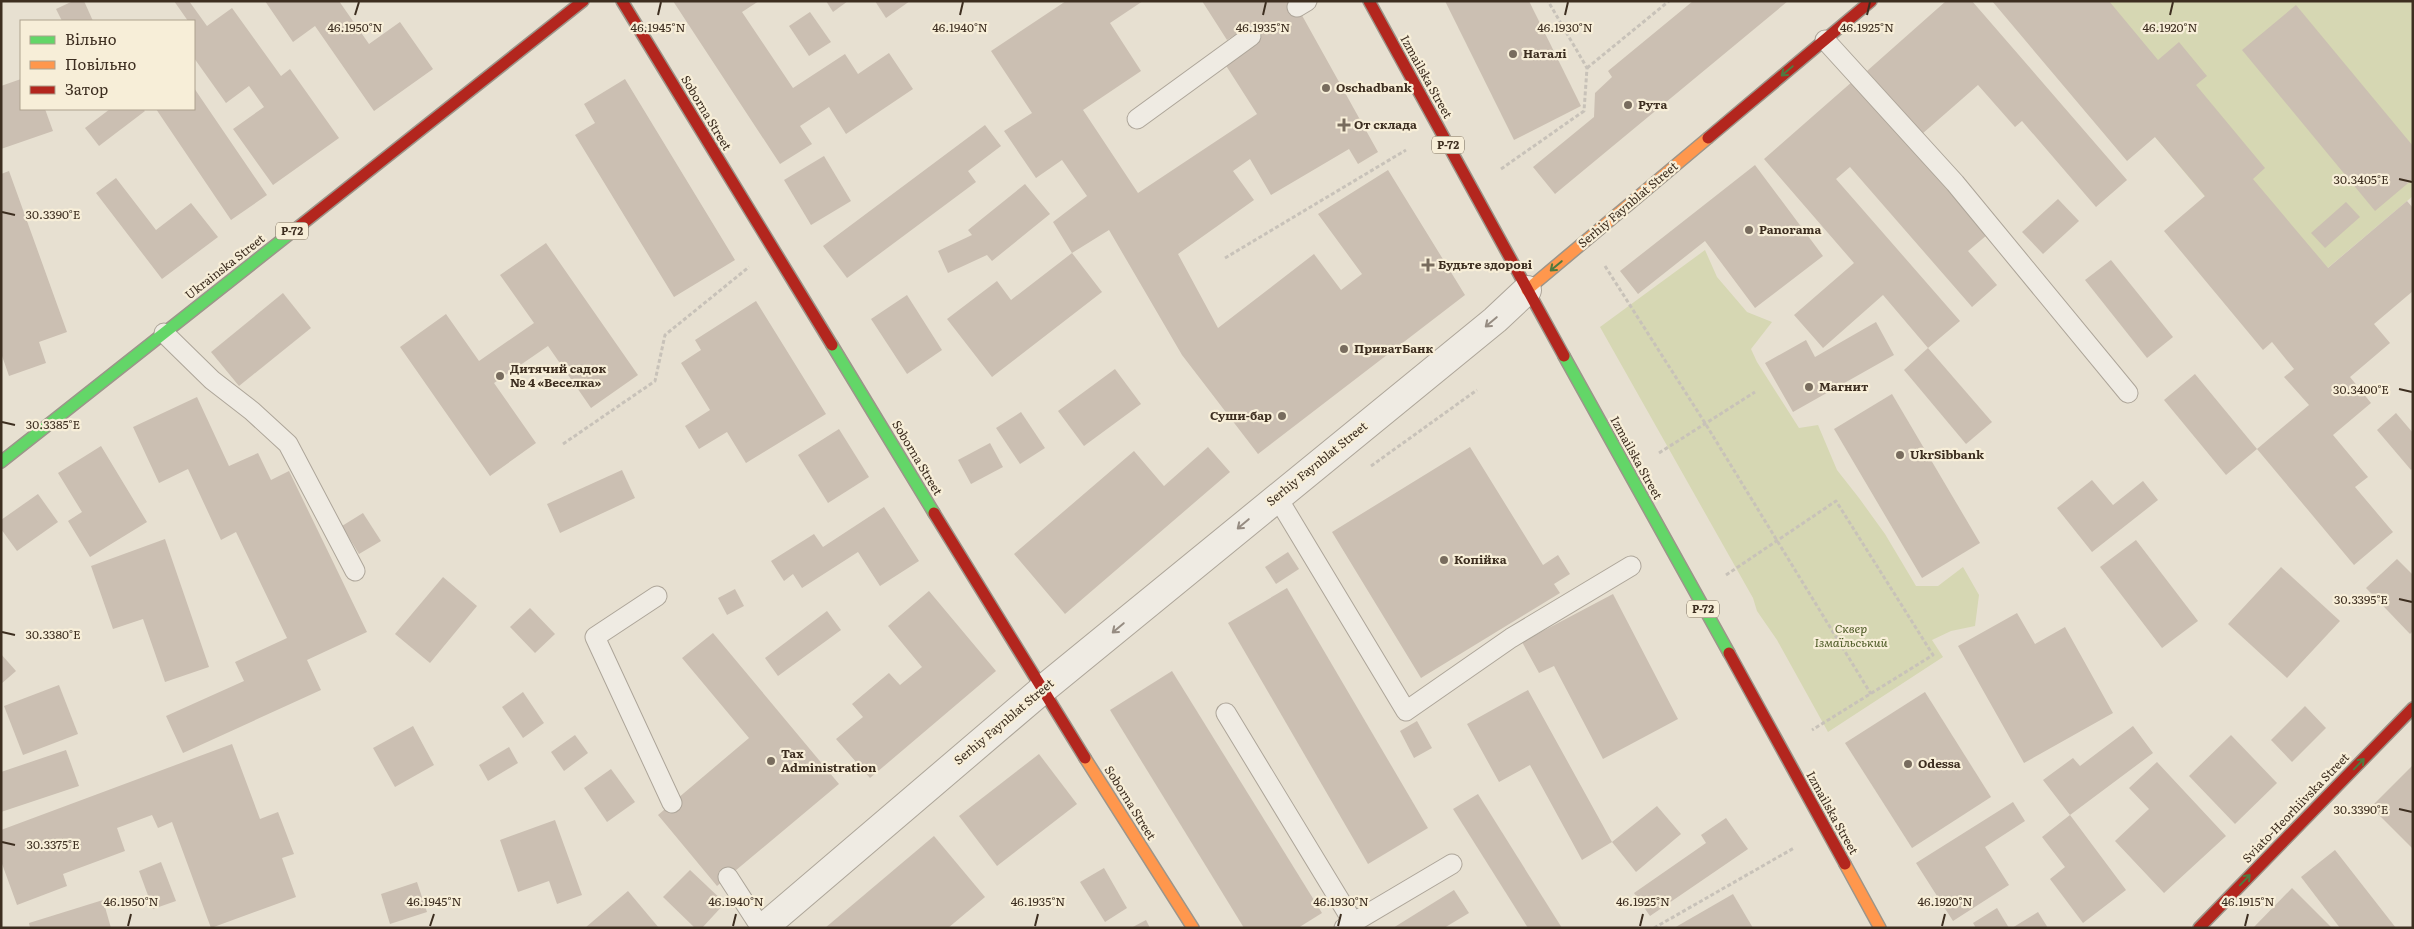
<svg xmlns="http://www.w3.org/2000/svg" width="2414" height="929" viewBox="0 0 2414 929" font-family="Literata,serif">
<style>
.green{fill:#d6d7b3}
.building{fill:#cbbfb2}
.lines{fill:none;stroke-linecap:round;stroke-linejoin:round}
.lane-casing{stroke:#ada599;stroke-width:21}
.street-casing{stroke:#ada599;stroke-width:30}
.fast-casing{stroke:#9c958a;stroke-width:14}
.slow-casing{stroke:#9c958a;stroke-width:14}
.jam-casing{stroke:#9c958a;stroke-width:14}
.path{stroke:#c8c2b9;stroke-width:3;stroke-dasharray:4 2.5;stroke-linecap:butt}
.lane{stroke:#efebe3;stroke-width:19}
.street{stroke:#efebe3;stroke-width:28}
.fast{stroke:#63d668;stroke-width:11}
.slow{stroke:#ff974d;stroke-width:11}
.jam{stroke:#b3261e;stroke-width:11}
.oneway{stroke:#4e7a40}
.oneway2{stroke:#968c82}
.ticks{fill:none;stroke:#3d2e20;stroke-width:2}
.poi-dot{fill:#786c5e;stroke:#f7eed8;stroke-width:2}
.labels{text-anchor:middle;stroke-width:4.5;stroke-linejoin:round;paint-order:stroke}
.shield{fill:#f7eed8;stroke:#756857;stroke-width:1}
.shield-label{font-size:11px;font-weight:bold;fill:#3d2e20}
.poi-label{font-size:12px;font-weight:bold;fill:#3d2e20;stroke:#f7eed8;text-anchor:start}
.street-label{font-size:12px;fill:#3d2e20;stroke:#f7eed8}
.park-label{font-size:12px;font-style:italic;fill:#4d5a26;stroke:#f7eed8}
.ticks-label{font-size:12px;text-anchor:middle;fill:#3d2e20;stroke:#f7eed8;stroke-width:4.5;stroke-linejoin:round;paint-order:stroke}
</style>
<rect width="100%" height="100%" fill="#e7e0d1"/>
<g class="green">
<polygon points="2041,1 2413,1 2413,196 2291,299"/>
<polygon points="1705,250 1717,277 1747,312 1772,322 1751,349 1757,362 1799,428 1818,425 1837,470 1859,498 1885,534 1916,586 1938,586 1963,567 1979,595 1975,626 1951,631 1932,640 1943,657 1828,732 1777,640 1757,611 1753,598 1600,327"/>
</g>
<g class="building">
<polygon points="73,1 84,1 93,21 62,21 56,9"/>
<polygon points="174,1 189,1 207,26 232,8 281,76 290,69 339,138 273,185 233,129 264,107 249,86 226,103 194,58 194,21 188,21"/>
<polygon points="265,1 339,1 369,44 400,22 433,69 374,111 315,26 293,42"/>
<polygon points="673,1 759,1 742,12 793,88 845,54 858,74 889,53 913,89 846,134 829,107 800,126 812,144 780,164"/>
<polygon points="826,1 848,1 833,12"/>
<polygon points="875,1 910,1 886,18"/>
<polygon points="1066,1 1143,1 1110,23 1141,71 1083,110 1138,193 1257,114 1225,64 1256,43 1246,28 1227,40 1202,1 1294,1 1378,152 1358,164 1349,149 1271,195 1250,159 1233,171 1254,200 1178,254 1218,328 1314,254 1341,290 1362,274 1318,214 1388,170 1465,295 1258,454 1182,355 1109,230 1072,253 1053,222 1087,196 1062,160 1036,178 1004,131 1032,113 991,51"/>
<polygon points="1445,1 1529,1 1581,106 1514,140"/>
<polygon points="1693,1 1788,1 1555,194 1533,167 1594,117 1595,93 1612,77 1608,71"/>
<polygon points="1946,1 1972,1 2127,180 2096,207 2022,121 2015,127 1978,85 1922,134 1867,71"/>
<polygon points="1992,1 2109,1 2158,60 2179,42 2207,76 2196,85 2265,168 2253,179 2328,268 2407,201 2413,208 2413,291 2374,324 2390,343 2350,377 2371,403 2333,435 2368,477 2355,487 2393,532 2354,565 2257,449 2309,405 2284,377 2294,369 2272,342 2263,350 2164,231 2205,196 2155,137 2127,161"/>
<polygon points="2296,5 2413,146 2413,179 2375,211 2242,50"/>
<polygon points="810,12 831,42 809,56 789,26"/>
<polygon points="21,79 21,109 45,109 53,131 1,149 1,86"/>
<polygon points="625,79 735,260 674,297 575,135 595,123 584,104"/>
<polygon points="1853,81 1987,235 1968,251 1997,285 1972,307 1850,167 1836,179 1960,321 1928,348 1883,295 1823,348 1794,315 1854,263 1764,159"/>
<polygon points="194,88 267,195 231,220 156,109 194,109"/>
<polygon points="110,109 143,109 145,111 99,146 85,128"/>
<polygon points="985,125 1001,146 968,171 976,182 847,278 823,246"/>
<polygon points="824,156 851,201 811,225 784,180"/>
<polygon points="1755,165 1823,256 1755,308 1705,241 1638,294 1620,271"/>
<polygon points="9,171 67,332 39,342 46,363 9,376 1,353 1,174"/>
<polygon points="116,178 156,230 191,203 218,237 162,279 96,193"/>
<polygon points="1025,184 1050,214 992,261 987,255 948,273 938,251 972,235 968,230"/>
<polygon points="2058,199 2079,221 2043,254 2022,232"/>
<polygon points="2346,202 2360,217 2325,248 2311,233"/>
<polygon points="546,243 638,375 591,408 548,346 494,383 536,443 490,476 400,347 446,314 479,361 534,323 500,275"/>
<polygon points="1072,253 1102,292 992,377 947,319 997,281 1011,300"/>
<polygon points="2111,260 2173,337 2147,358 2085,280"/>
<polygon points="283,293 311,328 239,386 211,352"/>
<polygon points="907,295 942,350 907,374 871,319"/>
<polygon points="756,301 826,414 746,463 727,432 699,449 685,426 710,410 681,363 701,350 695,340"/>
<polygon points="1876,322 1894,355 1793,412 1765,363 1806,340 1815,357"/>
<polygon points="1928,348 1992,422 1966,444 1904,370"/>
<polygon points="1115,369 1141,404 1084,446 1058,411"/>
<polygon points="2195,374 2257,449 2226,475 2164,400"/>
<polygon points="1892,394 1980,543 1922,578 1834,429"/>
<polygon points="197,397 229,466 258,453 271,480 289,471 367,632 307,660 321,690 183,753 166,716 244,681 235,662 287,638 236,532 221,540 188,469 159,483 133,427"/>
<polygon points="1021,412 1045,448 1020,464 996,428"/>
<polygon points="2396,413 2413,433 2413,468 2411,470 2377,430"/>
<polygon points="839,429 869,477 828,503 798,455"/>
<polygon points="990,443 1003,467 971,484 958,460"/>
<polygon points="101,446 147,522 90,557 68,521 82,512 58,473"/>
<polygon points="1208,447 1230,472 1065,614 1014,554 1134,451 1164,486"/>
<polygon points="1470,447 1543,565 1558,555 1570,574 1554,584 1560,593 1421,678 1332,532"/>
<polygon points="622,470 635,498 560,533 547,504"/>
<polygon points="2092,480 2113,505 2143,481 2158,500 2092,552 2057,508"/>
<polygon points="38,494 58,522 17,551 1,529 1,520"/>
<polygon points="884,507 919,561 880,586 858,552 802,588 793,574 784,581 771,561 814,534 823,547"/>
<polygon points="363,513 381,541 359,554 342,526"/>
<polygon points="165,539 209,667 165,682 143,619 113,629 91,566"/>
<polygon points="2136,540 2198,621 2162,648 2100,567"/>
<polygon points="1288,552 1299,569 1276,584 1265,567"/>
<polygon points="2397,559 2413,575 2413,631 2410,634 2366,588"/>
<polygon points="2281,567 2340,621 2287,678 2228,624"/>
<polygon points="443,577 477,606 430,663 395,634"/>
<polygon points="1287,588 1428,828 1368,864 1228,623"/>
<polygon points="735,589 744,606 727,615 718,598"/>
<polygon points="929,591 996,671 870,778 836,739 863,717 852,704 889,673 900,685 922,667 888,626"/>
<polygon points="1613,594 1678,719 1603,759 1554,666 1539,673 1522,642"/>
<polygon points="530,608 555,634 535,653 510,627"/>
<polygon points="827,611 841,630 778,676 765,658"/>
<polygon points="2017,613 2035,644 2065,627 2113,713 2024,763 1958,646"/>
<polygon points="713,633 839,784 717,886 658,815 749,738 682,658"/>
<polygon points="1,654 16,671 1,684"/>
<polygon points="1172,671 1322,913 1298,928 1244,928 1110,710"/>
<polygon points="59,685 78,734 23,755 4,706"/>
<polygon points="1528,690 1612,842 1582,860 1530,765 1499,782 1467,724"/>
<polygon points="523,692 544,723 523,738 502,707"/>
<polygon points="1925,692 1991,797 1912,848 1845,743"/>
<polygon points="2305,706 2326,728 2292,762 2271,740"/>
<polygon points="1417,721 1432,748 1414,758 1400,731"/>
<polygon points="413,726 434,765 395,787 373,748"/>
<polygon points="2133,726 2153,753 2070,815 2043,780 2073,758 2080,766"/>
<polygon points="575,735 588,753 564,771 551,752"/>
<polygon points="2231,735 2277,783 2235,824 2189,776"/>
<polygon points="232,744 260,819 278,812 294,854 282,858 296,897 211,928 172,822 158,828 152,815 117,828 125,851 63,874 67,886 17,905 1,861 1,830"/>
<polygon points="509,747 518,763 488,781 479,765"/>
<polygon points="66,750 79,786 1,812 1,772"/>
<polygon points="1039,754 1077,804 997,866 959,816"/>
<polygon points="2157,762 2226,836 2164,893 2115,841 2149,809 2129,788"/>
<polygon points="2413,765 2413,849 2371,807"/>
<polygon points="611,769 635,802 607,822 584,788"/>
<polygon points="1478,794 1562,928 1528,928 1453,809"/>
<polygon points="2013,802 2025,821 1985,847 2009,885 1953,921 1916,863"/>
<polygon points="1657,806 1681,834 1636,872 1612,842"/>
<polygon points="2070,815 2126,890 2083,923 2050,879 2065,867 2042,837"/>
<polygon points="1726,818 1748,849 1650,916 1634,893 1706,843 1701,835"/>
<polygon points="555,820 582,895 557,904 549,881 518,892 500,840"/>
<polygon points="934,836 985,897 948,928 825,928"/>
<polygon points="2335,850 2396,928 2340,928 2301,877"/>
<polygon points="161,862 176,901 153,909 139,871"/>
<polygon points="1104,868 1127,908 1105,922 1080,882"/>
<polygon points="690,870 725,903 702,928 695,928 663,897"/>
<polygon points="417,882 427,912 390,924 381,894"/>
<polygon points="2292,888 2332,928 2253,928"/>
<polygon points="1454,890 1469,913 1444,928 1393,928"/>
<polygon points="628,891 659,928 585,928"/>
<polygon points="1733,894 1753,928 1674,928"/>
<polygon points="103,900 111,928 30,928 29,923"/>
<polygon points="1997,908 2009,928 1976,928 1973,923"/>
<polygon points="2038,912 2048,928 2012,928"/>
<polygon points="1146,920 1150,928 1131,928"/>
</g>
<g class="lines">
<defs>
<g id="lane">
<polyline points="1297,7 1307,1"/>
<polyline points="1825,40 1955,183 2128,393"/>
<polyline points="1137,119 1251,36"/>
<polyline points="164,333 212,380 252,411 288,444 355,571"/>
<polyline points="1277,497 1406,711 1511,638 1631,566"/>
<polyline points="657,596 595,637 672,803"/>
<polyline points="1226,713 1353,922"/>
<polyline points="728,877 761,928"/>
<polyline points="1344,928 1452,864"/>
</g>
<polyline id="street" points="763,928 1042,690 1495,320 1527,290"/>
<g id="fast">
<polyline points="832,345 934,513"/>
<polyline points="1564,356 1729,653"/>
<polyline points="1,462 292,232"/>
</g>
<g id="slow">
<polyline points="1527,290 1708,138"/>
<polyline points="1085,758 1193,928"/>
<polyline points="1845,864 1880,928"/>
</g>
<g id="jam">
<polyline points="622,1 832,345"/>
<polyline points="1369,1 1564,356"/>
<polyline points="1708,138 1871,1"/>
<polyline points="292,232 583,1"/>
<polyline points="934,513 1085,758"/>
<polyline points="1729,653 1845,864"/>
<polyline points="2199,928 2413,708"/>
</g>
</defs>
<use href="#lane" class="lane-casing"/>
<use href="#street" class="street-casing"/>
<use href="#fast" class="fast-casing"/>
<use href="#slow" class="slow-casing"/>
<use href="#jam" class="jam-casing"/>
<g class="path">
<polyline points="1587,68 1669,1"/>
<polyline points="1501,169 1584,111 1587,68 1548,1"/>
<polyline points="1225,258 1406,150"/>
<polyline points="1605,266 1705,423 1871,694"/>
<polyline points="563,444 655,381 665,335 749,267"/>
<polyline points="1659,453 1755,392"/>
<polyline points="1371,466 1477,390"/>
<polyline points="1726,575 1836,501 1933,655 1812,730"/>
<polyline points="1654,928 1794,848"/>
</g>
<use href="#lane" class="lane"/>
<use href="#street" class="street"/>
<use href="#fast" class="fast"/>
<use href="#slow" class="slow"/>
<use href="#jam" class="jam"/>
</g>
<defs><path id="oneway-shaft" d="M-6 0H5M1.5-3L5.5 0L1.5 3" fill="none" stroke-width="1.6" stroke-linecap="round" stroke-linejoin="round" transform="scale(1.25)"/></defs>
<g class="oneway">
<use href="#oneway-shaft" transform="translate(1787 71) rotate(140)"/>
<use href="#oneway-shaft" transform="translate(1556 266) rotate(140)"/>
<use href="#oneway-shaft" transform="translate(2359 764) rotate(-46)"/>
<use href="#oneway-shaft" transform="translate(2245 880) rotate(-46)"/>
</g>
<g class="oneway2">
<use href="#oneway-shaft" transform="translate(1491 322) rotate(140)"/>
<use href="#oneway-shaft" transform="translate(1243 524) rotate(140)"/>
<use href="#oneway-shaft" transform="translate(1118 628) rotate(140)"/>
</g>
<path class="ticks" d="M355,15l4,-13M658,15l3,-13M960,15l3,-13M1263,15l3,-13M1565,15l3,-13M1867,15l3,-13M2170,15l3,-13M2399,179l13,3M2,212l13,3M2399,389l13,3M2,422l13,3M2399,599l13,3M2,632l13,3M2399,809l13,3M2,842l13,3M128,926l3,-12M430,926l4,-12M733,926l3,-12M1035,926l3,-12M1338,926l3,-12M1640,926l3,-12M1942,926l3,-12M2245,926l3,-12"/>
<g class="poi-dot">
<circle cx="1513" cy="54" r="5"/>
<circle cx="1326" cy="88" r="5"/>
<circle cx="1628" cy="105" r="5"/>
<path d="M1341.5 117.5h5v5h5v5h-5v5h-5v-5h-5v-5h5z"/>
<circle cx="1749" cy="230" r="5"/>
<path d="M1425.5 257.5h5v5h5v5h-5v5h-5v-5h-5v-5h5z"/>
<circle cx="1344" cy="349" r="5"/>
<circle cx="500" cy="376" r="5"/>
<circle cx="1809" cy="387" r="5"/>
<circle cx="1282" cy="416" r="5"/>
<circle cx="1900" cy="455" r="5"/>
<circle cx="1444" cy="560" r="5"/>
<circle cx="771" cy="761" r="5"/>
<circle cx="1908" cy="764" r="5"/>
</g>
<g class="labels">
<g class="shield">
<rect x="1432" y="136.5" width="32" height="17" rx="4"/>
<rect x="276" y="222.5" width="32" height="17" rx="4"/>
<rect x="1687" y="600.5" width="32" height="17" rx="4"/>
</g>
<g class="shield-label">
<text x="1448" y="149">Р-72</text>
<text x="292" y="235">Р-72</text>
<text x="1703" y="613">Р-72</text>
</g>
<g class="poi-label">
<text x="1523" y="58">Наталі</text>
<text x="1336" y="92">Oschadbank</text>
<text x="1638" y="109">Рута</text>
<text x="1354" y="129">От склада</text>
<text x="1759" y="234">Panorama</text>
<text x="1438" y="269">Будьте здорові</text>
<text x="1354" y="353">ПриватБанк</text>
<text x="510" y="373">Дитячий садок<tspan x="510" dy="14">№ 4 «Веселка»</tspan></text>
<text x="1819" y="391">Магнит</text>
<text x="1272" y="420" text-anchor="end">Суши-бар</text>
<text x="1910" y="459">UkrSibbank</text>
<text x="1454" y="564">Копійка</text>
<text x="781" y="758">Tax<tspan x="781" dy="14">Administration</tspan></text>
<text x="1918" y="768">Odessa</text>
</g>
<g class="street-label">
<text transform="translate(1426 77) rotate(61)" y="4">Izmailska Street</text>
<text transform="translate(706 113) rotate(59)" y="4">Soborna Street</text>
<text transform="translate(1628 205) rotate(-40)" y="4">Serhiy Faynblat Street</text>
<text transform="translate(225 267) rotate(-38)" y="4">Ukrainska Street</text>
<text transform="translate(917 458) rotate(59)" y="4">Soborna Street</text>
<text transform="translate(1636 458) rotate(61)" y="4">Izmailska Street</text>
<text transform="translate(1317 464) rotate(-39)" y="4">Serhiy Faynblat Street</text>
<text transform="translate(1004 722) rotate(-40)" y="4">Serhiy Faynblat Street</text>
<text transform="translate(1130 803) rotate(58)" y="4">Soborna Street</text>
<text transform="translate(2296 808) rotate(-46)" y="4">Sviato-Heorhiivska Street</text>
<text transform="translate(1832 813) rotate(61)" y="4">Izmailska Street</text>
</g>
<g class="park-label">
<text x="1851" y="633">Сквер<tspan x="1851" dy="14">Ізмаїльський</tspan></text>
</g>
</g>
<g class="ticks-label">
<text x="355" y="32">46.1950°N</text>
<text x="658" y="32">46.1945°N</text>
<text x="960" y="32">46.1940°N</text>
<text x="1263" y="32">46.1935°N</text>
<text x="1565" y="32">46.1930°N</text>
<text x="1867" y="32">46.1925°N</text>
<text x="2170" y="32">46.1920°N</text>
<text x="2361" y="184">30.3405°E</text>
<text x="53" y="219">30.3390°E</text>
<text x="2361" y="394">30.3400°E</text>
<text x="53" y="429">30.3385°E</text>
<text x="2361" y="604">30.3395°E</text>
<text x="53" y="639">30.3380°E</text>
<text x="2361" y="814">30.3390°E</text>
<text x="53" y="849">30.3375°E</text>
<text x="131" y="906">46.1950°N</text>
<text x="434" y="906">46.1945°N</text>
<text x="736" y="906">46.1940°N</text>
<text x="1038" y="906">46.1935°N</text>
<text x="1341" y="906">46.1930°N</text>
<text x="1643" y="906">46.1925°N</text>
<text x="1945" y="906">46.1920°N</text>
<text x="2248" y="906">46.1915°N</text>
</g>
<rect width="2414" height="929" fill="none" stroke="#3d2e20" stroke-width="5"/>
<rect x="20" y="20" width="175" height="90" fill="#f7eed8" stroke="#ada18e"/>
<rect x="30" y="36" width="25" height="8" fill="#63d668" stroke="#ada18e"/>
<text x="65" y="45" font-size="15" fill="#3d2e20">Вільно</text>
<rect x="30" y="61" width="25" height="8" fill="#ff974d" stroke="#ada18e"/>
<text x="65" y="70" font-size="15" fill="#3d2e20">Повільно</text>
<rect x="30" y="86" width="25" height="8" fill="#b3261e" stroke="#ada18e"/>
<text x="65" y="95" font-size="15" fill="#3d2e20">Затор</text>
</svg>
